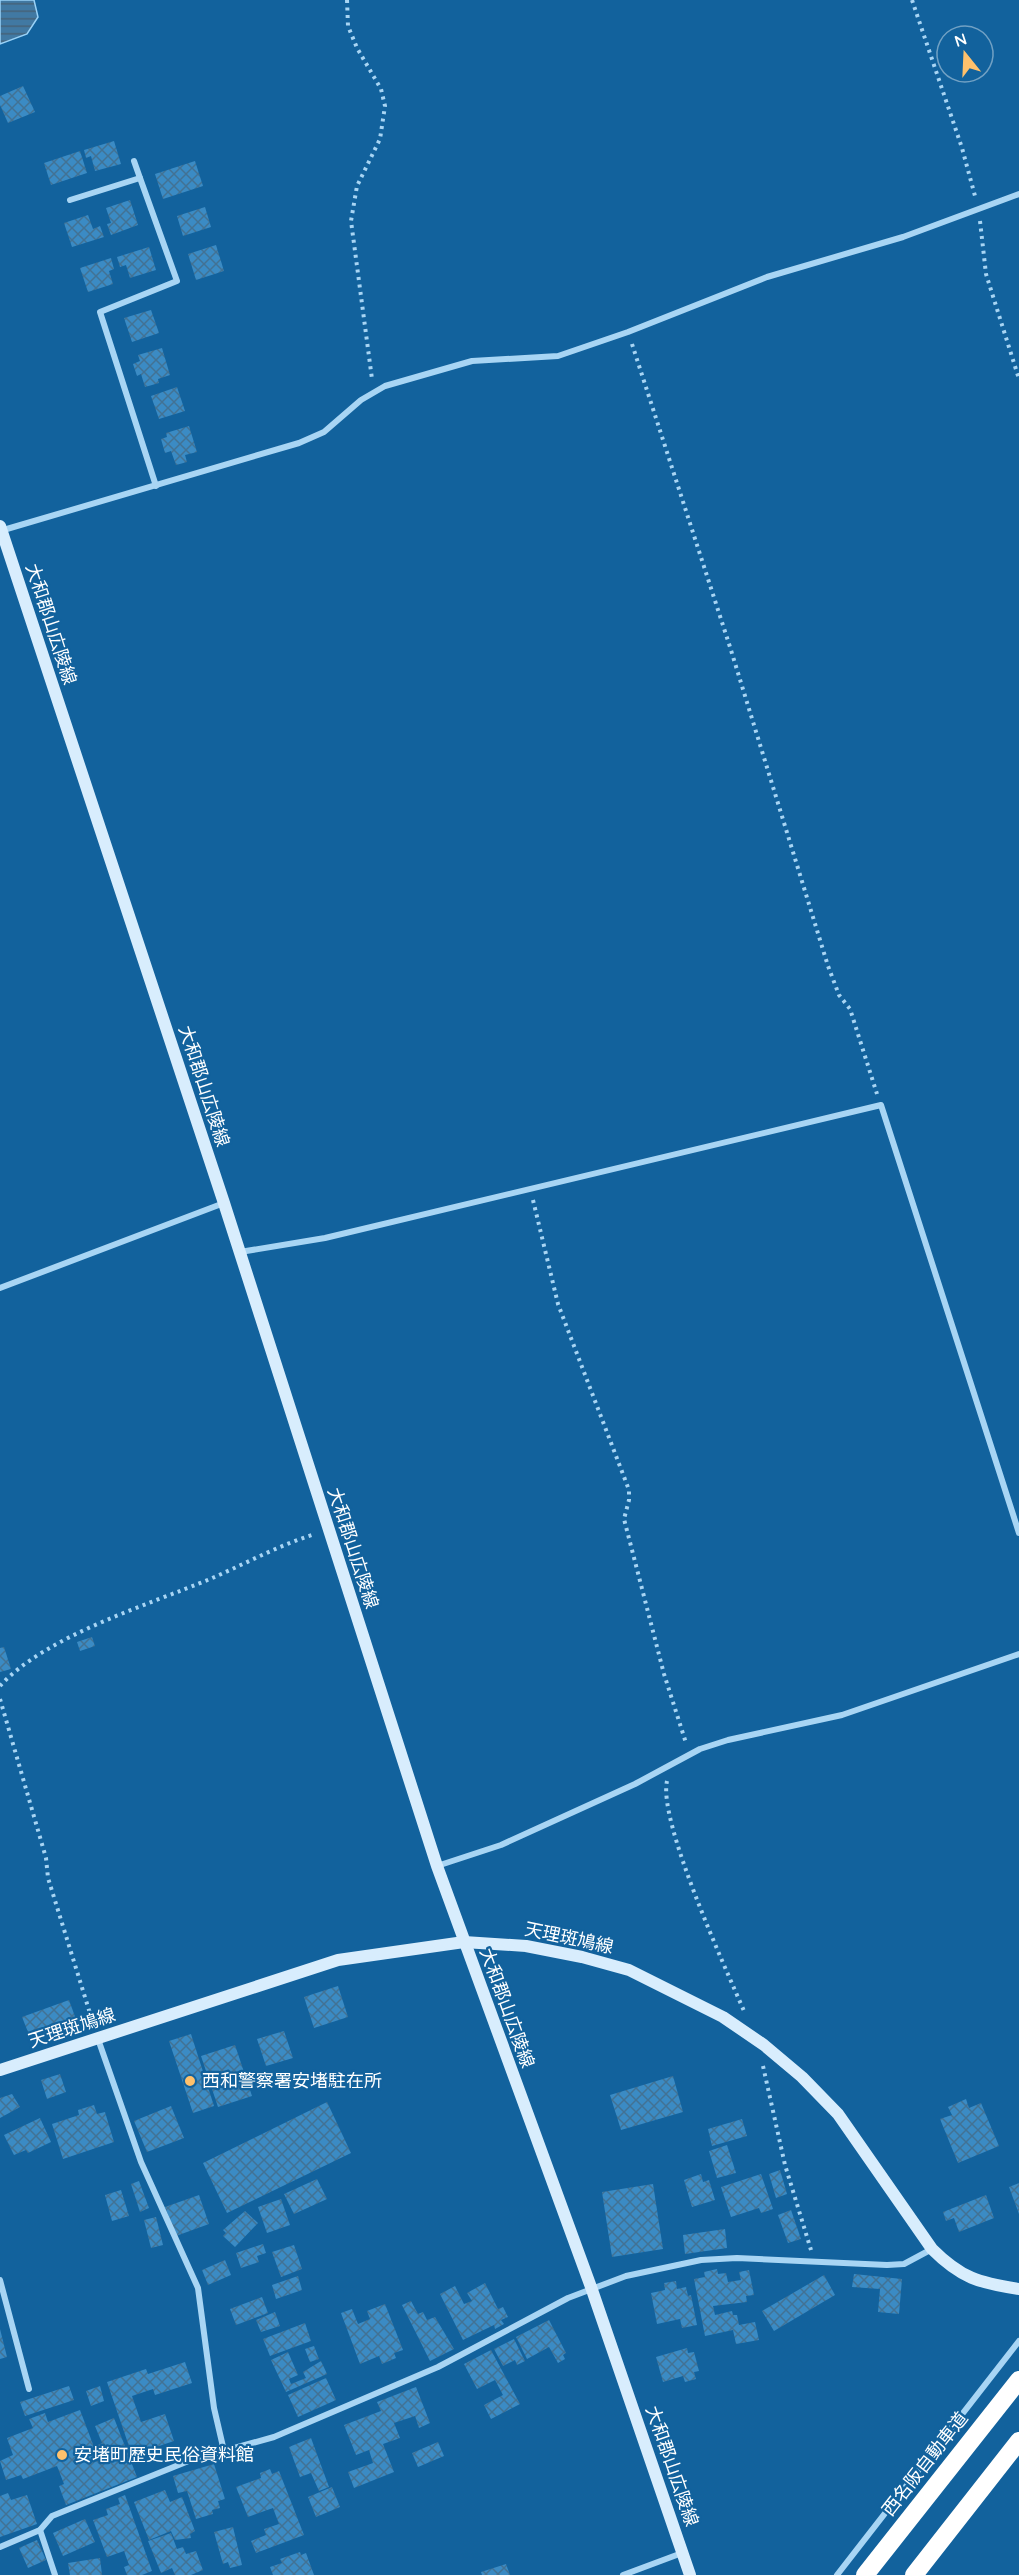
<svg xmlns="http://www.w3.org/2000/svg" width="1019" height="2575" viewBox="0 0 1019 2575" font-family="Quicksand,'Noto Sans JP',sans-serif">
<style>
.water{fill:url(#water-rules);stroke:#9ad2f7;stroke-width:1.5}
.building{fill:url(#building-cross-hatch)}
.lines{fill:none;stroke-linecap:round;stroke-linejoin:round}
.path{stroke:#a8d5f4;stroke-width:4;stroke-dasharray:3 4.5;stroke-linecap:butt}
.street{stroke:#a8d5f4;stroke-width:6}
.secondary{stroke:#d8edfd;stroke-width:12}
.highway{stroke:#fff;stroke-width:18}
.poi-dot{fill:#ffc16c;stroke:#12629d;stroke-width:2}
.labels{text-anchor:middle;stroke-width:4.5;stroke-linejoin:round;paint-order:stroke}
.street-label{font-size:18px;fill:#fff;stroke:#12629d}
.poi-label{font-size:18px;fill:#fff;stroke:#12629d;text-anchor:start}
</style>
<defs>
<pattern id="water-rules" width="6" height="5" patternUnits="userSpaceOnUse" patternTransform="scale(1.5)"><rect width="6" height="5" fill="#4179a3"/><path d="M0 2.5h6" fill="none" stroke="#466278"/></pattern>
<pattern id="building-cross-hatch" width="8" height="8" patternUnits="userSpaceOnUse" patternTransform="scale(1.5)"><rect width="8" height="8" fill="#3b8bc4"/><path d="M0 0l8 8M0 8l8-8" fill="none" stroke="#427294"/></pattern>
</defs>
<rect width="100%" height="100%" fill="#12629d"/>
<polygon class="water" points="0,0 34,0 38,17 27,34 0,44"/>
<g class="building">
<polygon points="23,86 35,112 8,123 0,105 0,96"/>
<polygon points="114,141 121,164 95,171 91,156 86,158 84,150"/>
<polygon points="80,151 87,173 51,185 44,163"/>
<polygon points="195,161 203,186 163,199 155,174"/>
<polygon points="130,200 138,225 111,235 107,224 111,223 106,208"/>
<polygon points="205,207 211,227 183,236 177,216"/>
<polygon points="88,215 93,229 100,226 104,237 72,247 64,223"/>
<polygon points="216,245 224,271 196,280 188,254"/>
<polygon points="149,247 156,270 130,278 126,265 120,267 117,257"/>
<polygon points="111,258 114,269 109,271 113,284 88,292 80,268"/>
<polygon points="151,310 159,333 132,342 124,318"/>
<polygon points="162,348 170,375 158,379 159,383 145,387 141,374 137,376 133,364 140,361 138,355"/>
<polygon points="177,387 185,411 159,419 151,396"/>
<polygon points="189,426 197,452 185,455 187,462 176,465 171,451 165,453 161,439 167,437 166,433"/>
<polygon points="92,1637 95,1646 80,1651 77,1642"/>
<polygon points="4,1647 11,1669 0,1672 0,1648"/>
<polygon points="338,1986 348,2017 314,2028 304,1997"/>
<polygon points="69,2000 78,2025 32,2042 22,2017"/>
<polygon points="284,2031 293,2058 266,2066 257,2039"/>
<polygon points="191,2034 214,2106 193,2113 169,2041"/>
<polygon points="235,2045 252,2096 218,2107 201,2056"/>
<polygon points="60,2074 66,2092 47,2099 41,2080"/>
<polygon points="673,2076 683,2112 621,2130 610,2095"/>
<polygon points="12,2094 20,2107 0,2118 0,2098"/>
<polygon points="966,2099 969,2108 981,2103 999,2146 958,2163 940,2119 952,2115 948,2107"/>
<polygon points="327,2102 351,2153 227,2213 203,2163"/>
<polygon points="94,2105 97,2114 105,2112 114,2142 63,2159 52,2124 79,2115 78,2110"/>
<polygon points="171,2106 184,2138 147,2152 134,2121"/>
<polygon points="40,2118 51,2142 28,2153 26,2150 14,2155 4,2135"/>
<polygon points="742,2119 747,2136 712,2146 708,2129"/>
<polygon points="727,2145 736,2173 717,2178 709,2151"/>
<polygon points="780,2170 787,2194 776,2198 769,2174"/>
<polygon points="701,2174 703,2182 709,2180 715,2200 692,2207 684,2180"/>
<polygon points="761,2174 773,2209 761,2213 759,2208 731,2217 721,2187"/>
<polygon points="317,2179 327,2199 294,2214 284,2194"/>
<polygon points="139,2181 149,2208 140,2212 131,2184"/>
<polygon points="1019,2183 1019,2214 1009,2187"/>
<polygon points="653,2184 663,2249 612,2257 602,2192"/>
<polygon points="121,2190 129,2216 112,2221 105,2195"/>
<polygon points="199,2195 209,2224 176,2236 165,2207"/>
<polygon points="986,2195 994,2218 959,2232 954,2218 946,2221 943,2212"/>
<polygon points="281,2199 290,2225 267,2233 258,2207"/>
<polygon points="791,2210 801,2239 788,2243 778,2215"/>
<polygon points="245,2211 258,2223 235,2247 223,2236 226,2233 223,2230"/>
<polygon points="156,2217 163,2245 151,2248 144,2220"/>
<polygon points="725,2229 727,2248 685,2254 683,2235"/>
<polygon points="263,2244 266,2253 257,2256 259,2262 241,2268 236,2253"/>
<polygon points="294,2245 302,2269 281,2277 272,2252"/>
<polygon points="225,2260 231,2275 208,2285 202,2270"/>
<polygon points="717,2269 718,2274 726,2273 728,2282 741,2280 739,2272 749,2270 754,2295 746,2296 747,2302 713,2306 715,2315 732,2311 733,2315 737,2315 739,2325 755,2322 759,2340 736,2344 733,2330 705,2336 694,2279 705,2277 704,2272"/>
<polygon points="854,2274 902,2279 899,2314 878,2312 880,2289 852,2287"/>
<polygon points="824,2275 835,2295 774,2331 762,2311"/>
<polygon points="298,2276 302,2290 276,2299 272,2285"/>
<polygon points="676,2281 677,2289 686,2287 688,2296 691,2295 697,2325 682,2328 680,2319 657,2324 651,2293 665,2290 664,2283"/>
<polygon points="485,2283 498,2309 503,2307 508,2317 501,2320 504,2324 495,2329 494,2325 463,2340 440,2294 455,2286 464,2304 472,2301 467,2293"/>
<polygon points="262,2297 268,2313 236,2325 230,2309"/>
<polygon points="411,2301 418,2314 423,2312 427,2320 435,2317 454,2349 430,2361 402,2305"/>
<polygon points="385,2304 403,2350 394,2353 396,2358 382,2364 379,2356 360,2364 341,2313 352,2309 358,2324 370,2319 367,2311"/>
<polygon points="275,2312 280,2326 261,2332 256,2320"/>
<polygon points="549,2320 566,2353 563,2355 565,2359 558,2363 549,2347 527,2359 516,2337"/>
<polygon points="305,2323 311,2341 270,2356 263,2339"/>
<polygon points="0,2329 7,2357 0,2359"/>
<polygon points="514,2339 525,2361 517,2365 515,2360 503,2366 494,2349"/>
<polygon points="314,2346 319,2359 310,2362 305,2349"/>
<polygon points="687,2348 688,2353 694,2352 699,2371 694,2372 696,2379 685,2382 683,2376 663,2382 656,2357"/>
<polygon points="491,2350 520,2404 491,2419 484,2405 503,2395 495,2380 477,2389 464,2364"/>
<polygon points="288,2352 298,2375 289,2379 291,2384 306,2378 303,2372 321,2361 327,2374 286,2392 271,2360"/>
<polygon points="185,2362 192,2383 155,2395 153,2389 132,2396 141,2422 165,2414 174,2441 132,2455 107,2382 146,2369 148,2374"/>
<polygon points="326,2378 336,2400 298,2417 288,2395"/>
<polygon points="69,2386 74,2400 25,2416 20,2402"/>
<polygon points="100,2386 104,2401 91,2406 86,2391"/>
<polygon points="416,2387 430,2423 419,2428 415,2416 394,2423 400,2438 383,2444 394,2472 354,2488 348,2472 373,2463 369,2450 356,2455 344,2425 381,2411 377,2402"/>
<polygon points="80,2410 94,2447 102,2443 95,2426 114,2418 137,2477 66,2505 59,2486 64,2484 57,2466 23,2479 21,2475 6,2480 0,2461 13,2455 7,2438 33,2428 29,2419 45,2413 48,2422"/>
<polygon points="311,2438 329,2487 319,2491 311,2473 300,2477 289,2447"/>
<polygon points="438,2442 444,2456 418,2467 412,2453"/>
<polygon points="214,2464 225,2499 218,2501 220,2508 212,2510 213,2514 196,2519 187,2491 178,2493 173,2476"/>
<polygon points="270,2469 272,2474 279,2471 304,2535 256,2553 251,2541 266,2535 264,2529 279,2524 273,2508 248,2517 236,2487 261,2478 260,2473"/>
<polygon points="332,2487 340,2507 316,2517 308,2497"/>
<polygon points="165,2490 170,2502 182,2497 195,2531 190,2534 191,2538 175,2540 171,2531 149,2540 134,2502"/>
<polygon points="8,2493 11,2500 27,2495 37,2524 0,2537 0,2496"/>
<polygon points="125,2495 152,2571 142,2575 127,2575 124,2567 129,2565 124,2551 107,2557 93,2520 108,2515 106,2509 120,2504 118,2498"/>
<polygon points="85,2519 95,2542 63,2556 53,2533"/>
<polygon points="233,2527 242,2565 230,2568 228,2562 223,2564 214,2532"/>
<polygon points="171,2533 177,2549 183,2547 186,2554 196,2551 203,2570 191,2575 175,2575 172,2568 161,2573 148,2541"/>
<polygon points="37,2540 46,2560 28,2568 19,2548"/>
<polygon points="300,2552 301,2555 306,2553 314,2575 273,2575 270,2567 282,2563 280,2559"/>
<polygon points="100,2558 102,2575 70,2575 68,2563"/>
<polygon points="506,2564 510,2575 482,2575 481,2572"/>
</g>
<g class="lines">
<g class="path">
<polyline points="347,0 348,26 357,48 381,89 385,106 380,139 357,186 351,221 372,379"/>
<polyline points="912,0 962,148 975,196"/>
<polyline points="980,221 986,274 1019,379"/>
<polyline points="632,344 730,647 828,966 839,995 850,1009 877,1094"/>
<polyline points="533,1200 558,1304 629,1490 629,1500 624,1519 664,1674 686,1743"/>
<path d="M0,1686c45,-50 148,-81 210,-107 35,-15 69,-34 105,-45"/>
<polyline points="0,1699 46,1858 48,1878 93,2023"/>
<path d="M667,1781c-9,40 58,186 77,230"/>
<polyline points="763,2066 785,2165 811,2250"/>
</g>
<g class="street">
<polyline points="134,161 140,178"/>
<polyline points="70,200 140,178 177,281 100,312 156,486"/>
<polyline points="0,531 299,443 324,432 361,400 385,386 472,361 558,356 628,332 767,277 903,237 1019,194"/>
<polyline points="240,1252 325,1238 881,1105 1019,1533"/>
<polyline points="0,1288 224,1203"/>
<polyline points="437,1866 501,1845 635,1784 700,1749 728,1740 842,1715 1019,1654"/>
<polyline points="98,2039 141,2162 198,2288 214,2408 224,2451"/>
<polyline points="0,2280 29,2389"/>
<polyline points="40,2530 55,2575"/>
<polyline points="0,2547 40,2530 52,2516 191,2460 274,2437 438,2367 568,2298 626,2276 701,2260 737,2258 887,2265 904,2264 932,2249"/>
<polyline points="623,2575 682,2553"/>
<polyline points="837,2575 1019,2341"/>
</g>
<g class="secondary">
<polyline points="0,526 224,1203 437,1866 591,2287 690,2575"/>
<path d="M0,2070l338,-110 126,-18 62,4 56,11 47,13 94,47 41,28 38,32 36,37 94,135c29,29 47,34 87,40"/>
</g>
<g class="highway">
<polyline points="865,2575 1019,2380"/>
<polyline points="914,2575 1019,2441"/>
</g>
</g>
<g class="poi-dot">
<circle cx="190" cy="2081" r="6"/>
<circle cx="62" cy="2455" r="6"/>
</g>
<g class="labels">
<g class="street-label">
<text transform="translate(51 624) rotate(72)" y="6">大和郡山広陵線</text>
<text transform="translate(204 1086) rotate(72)" y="6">大和郡山広陵線</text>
<text transform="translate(353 1548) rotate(72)" y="6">大和郡山広陵線</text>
<text transform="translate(569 1938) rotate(12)" y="6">天理斑鳩線</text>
<text transform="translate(507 2008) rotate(70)" y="6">大和郡山広陵線</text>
<text transform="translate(72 2028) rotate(-18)" y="6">天理斑鳩線</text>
<text transform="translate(925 2464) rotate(-52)" y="6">西名阪自動車道</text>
<text transform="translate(672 2466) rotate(71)" y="6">大和郡山広陵線</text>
</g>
<g class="poi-label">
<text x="202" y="2087">西和警察署安堵駐在所</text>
<text x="74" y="2461">安堵町歴史民俗資料館</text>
</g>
</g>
<g transform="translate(965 54) rotate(342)"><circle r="28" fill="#12629d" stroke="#71a1c4" stroke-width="1.5"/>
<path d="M0-4.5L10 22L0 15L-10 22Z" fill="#ffc16c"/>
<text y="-9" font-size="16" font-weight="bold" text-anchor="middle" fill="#ffffff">N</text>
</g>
</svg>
